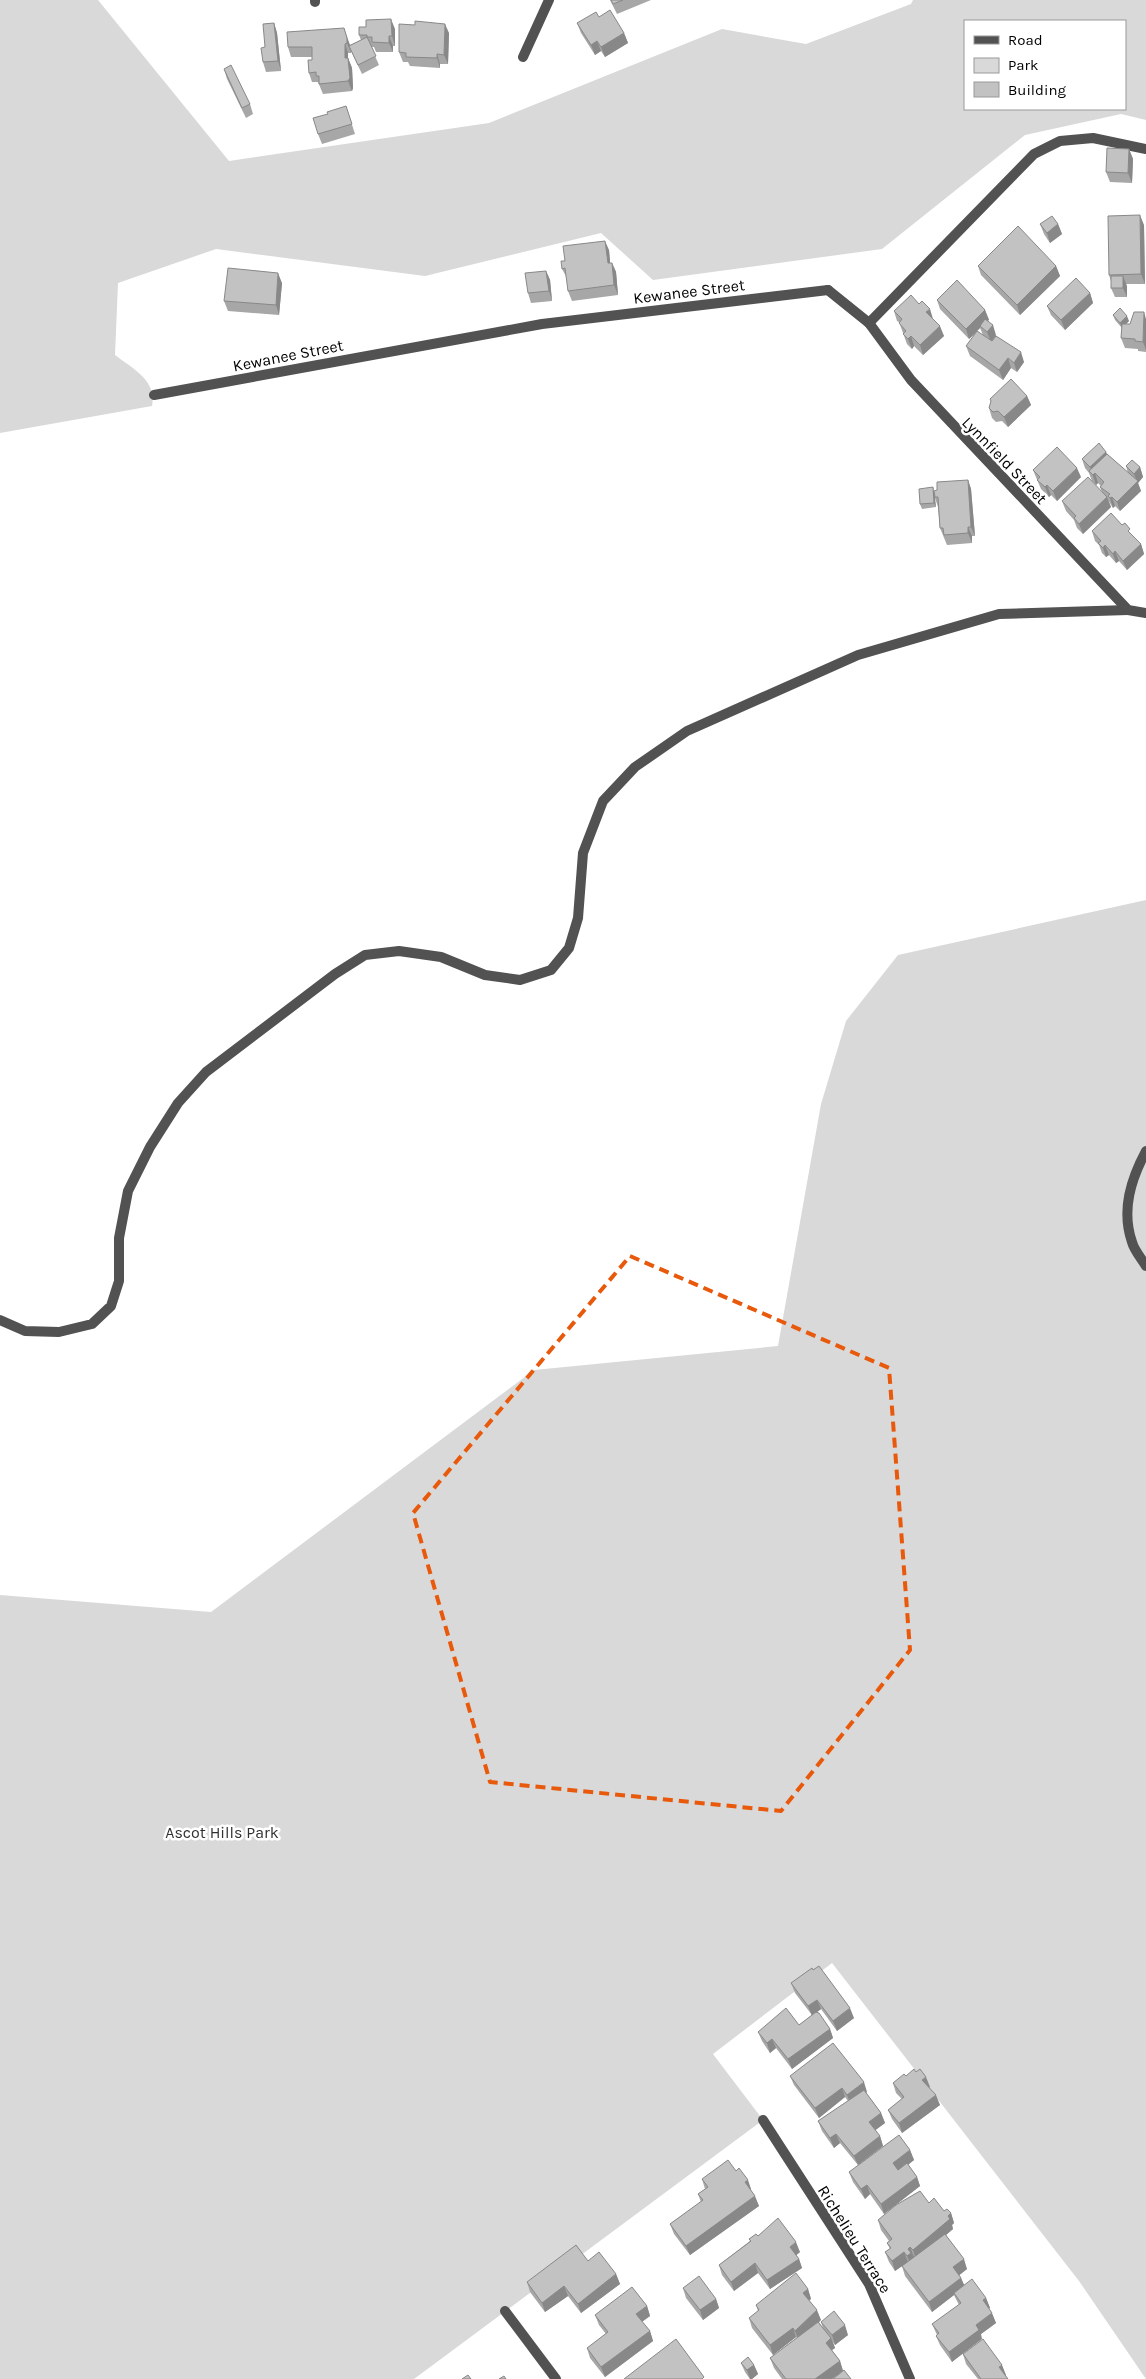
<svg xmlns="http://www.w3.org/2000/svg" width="1146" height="2379" viewBox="0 0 1146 2379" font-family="Karla,sans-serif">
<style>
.green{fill:#d9d9d9;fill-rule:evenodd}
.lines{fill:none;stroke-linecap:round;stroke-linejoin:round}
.service{stroke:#525252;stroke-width:10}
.minor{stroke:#525252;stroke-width:10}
.wall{fill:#a7a7a7;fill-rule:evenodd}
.shaded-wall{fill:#888}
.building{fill:#c2c2c2;stroke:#888}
.marked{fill:none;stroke:#e8590c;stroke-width:4;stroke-dasharray:10 6;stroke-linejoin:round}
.labels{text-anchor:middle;stroke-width:5;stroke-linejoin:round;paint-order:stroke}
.street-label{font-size:16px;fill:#000;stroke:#fff}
.park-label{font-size:16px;fill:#303030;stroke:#fff}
</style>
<rect width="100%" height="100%" fill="#fff"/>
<g class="green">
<path d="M0,0h98l131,161 260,-38 233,-94 84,15 105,-40 2,-4h233v120l-25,-6 -96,21 -143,114 -229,31 -52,-47 -176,43 -209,-27 -98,34 -3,72c18,14 42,25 37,51l-152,27zM965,21h160v88h-160z"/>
<polygon points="1146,900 1146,2379 1079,2281 832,1963 713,2054 763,2120 414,2379 0,2379 0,1595 211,1612 534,1370 778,1346 821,1104 846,1021 898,955"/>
</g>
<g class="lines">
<g class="service">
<polyline points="154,395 542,324 828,290"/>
<path d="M1146,1151c-15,28 -25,59 -14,91 2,8 9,16 14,24"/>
<polyline points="0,1320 25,1331 59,1332 92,1324 111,1306 119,1281 119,1238 128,1191 150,1147 178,1103 206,1072 335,974 365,955 399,951 441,957 485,975 520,980 551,970 569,948 578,918 583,853 603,801 635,767 687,731 858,655 999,614 1128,610"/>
</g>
<g class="minor">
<polyline points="315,0 315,2"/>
<polyline points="523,57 549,0"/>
<polyline points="828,290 869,323 1034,154 1060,141 1093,138 1146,149"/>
<polyline points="869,323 911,380 1128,610 1146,613"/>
<polyline points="763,2120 869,2284 910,2379"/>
<polyline points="505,2311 556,2379"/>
</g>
</g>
<g class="wall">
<polygon points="610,0 651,0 617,14"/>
<polygon points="599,17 624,33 628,43 605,57 601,51 595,55 581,33 577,23"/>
<polygon points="274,23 277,33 281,71 266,72 263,62 265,47"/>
<polygon points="344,28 350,45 361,40 359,35 395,29 395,46 393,46 393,52 376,52 374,47 371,47 379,65 362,74 351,51 351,53 348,53 348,58 352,68 353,88 352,91 323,94 318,82 312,82 309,73 312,60 312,57 291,57 288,47"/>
<polygon points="449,33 448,64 440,64 440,68 410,66 408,62 403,62 399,52"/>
<polygon points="224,69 250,104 253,114 246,118 227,79"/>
<polygon points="346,106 355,134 322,144 318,134 328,114"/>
<polygon points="1129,149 1133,159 1132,183 1110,182 1106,172"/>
<polygon points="1040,224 1058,224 1062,234 1050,243 1044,234"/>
<polygon points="1144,225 1145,284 1126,284 1127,297 1115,297 1111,288 1111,281 1109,275"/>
<polygon points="609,250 610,263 612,263 616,272 618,295 572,301 568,291 567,278 562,269"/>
<polygon points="978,266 1056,266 1060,276 1020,315 981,275"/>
<polygon points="546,271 550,280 552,301 531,303 528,293"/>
<polygon points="282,283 279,315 228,311 224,301"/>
<polygon points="1090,293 1093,303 1065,330 1051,315 1047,306"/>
<path d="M937,300l48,10 4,10 -2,1 9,15 28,26 -7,10 -6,-4 -8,12 -33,-24 -4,-10 10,-13 -7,6 -29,-30zM980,328l3,7 -6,-4z"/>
<polygon points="894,311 933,319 944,336 923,355 914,346 912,349 907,344 899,322 897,321"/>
<polygon points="1113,315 1129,321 1126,324 1130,324 1146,319 1146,352 1138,351 1138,349 1125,348 1121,338 1122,328 1115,320"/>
<polygon points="1027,396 1031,405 1008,427 1002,421 996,422 992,418 989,408 991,402 990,399"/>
<polygon points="1106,452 1107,454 1128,473 1126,466 1140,467 1143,477 1138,483 1141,491 1120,511 1115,506 1113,508 1108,500 1111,507 1083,534 1077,528 1074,520 1066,511 1062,501 1102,492 1100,487 1101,486 1098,483 1096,485 1092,481 1089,473 1085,468 1082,459"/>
<polygon points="1033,470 1081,477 1057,501 1051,495 1049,497 1041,489"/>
<polygon points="968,480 971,489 975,536 972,536 972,543 947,545 940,528 938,507 935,498 936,507 922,509 920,504 933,487 934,492"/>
<polygon points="1092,531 1132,535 1141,544 1144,554 1127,570 1119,561 1116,563 1109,555 1106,557 1102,553 1099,545 1095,541"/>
<polygon points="791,1983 854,2018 837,2031 821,2009 817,2012 830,2029 833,2038 792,2069 776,2048 770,2053 762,2041 758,2032 799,2025 812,2015 795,1993"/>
<polygon points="790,2076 867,2092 866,2093 881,2113 885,2123 875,2130 880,2136 883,2146 858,2165 840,2143 834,2148 822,2131 818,2121 848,2101 845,2097 819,2118 794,2085"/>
<polygon points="906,2076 930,2087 929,2087 940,2105 902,2133 892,2119 888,2110 902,2099 896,2093 893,2083"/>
<polygon points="910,2150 914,2160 908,2165 917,2177 920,2186 884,2214 870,2194 865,2199 853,2182 849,2172"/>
<polygon points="736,2171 751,2189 751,2190 759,2206 690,2255 674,2234 670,2224 701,2202 698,2194 705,2189 702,2179"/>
<polygon points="929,2203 944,2211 951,2213 954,2223 952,2225 953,2229 946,2235 967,2269 959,2275 961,2278 964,2285 986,2298 990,2308 989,2308 996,2323 981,2334 952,2362 940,2345 936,2336 937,2335 932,2324 959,2305 954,2295 932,2312 905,2276 902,2266 895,2271 889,2262 885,2252 890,2249 887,2243 889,2241 881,2230 878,2220"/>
<polygon points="758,2236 800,2252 796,2255 799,2259 802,2268 770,2289 758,2273 734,2291 722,2275 719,2265 750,2241 749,2239"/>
<polygon points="616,2274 620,2284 581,2313 568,2296 545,2312 530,2292 527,2282"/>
<polygon points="683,2288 716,2299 719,2308 703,2320 686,2298"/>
<polygon points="808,2289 811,2299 809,2300 821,2320 819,2322 823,2328 821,2322 848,2335 835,2345 833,2342 835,2348 832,2350 840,2361 843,2371 832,2379 782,2379 774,2368 770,2358 797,2338 796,2337 773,2355 752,2328 749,2318 758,2311 756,2305"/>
<polygon points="647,2306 650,2316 642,2322 650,2331 653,2341 605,2377 590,2358 587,2348 606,2334 599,2325 595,2315"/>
<polygon points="963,2354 1006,2375 1005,2375 1008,2379 978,2379 966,2364"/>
<polygon points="741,2363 754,2365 758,2374 752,2379 750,2379 745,2372"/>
</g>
<g class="shaded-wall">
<polygon points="391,19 395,29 395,46 392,36"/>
<polygon points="274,23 277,33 281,71 278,61"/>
<polygon points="445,24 449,33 448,64 444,55"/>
<polygon points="624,33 628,43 605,57 601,47"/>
<polygon points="389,36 393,46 393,52 389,43"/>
<polygon points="347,38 351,48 349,46 351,53 347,43"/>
<polygon points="597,41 601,51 595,55 591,45"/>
<polygon points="345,44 348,53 348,68 345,58"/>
<polygon points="437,54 440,64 440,68 437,58"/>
<polygon points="348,58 352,68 353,88 352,91 348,81"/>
<polygon points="1129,149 1133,159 1132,183 1128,173"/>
<polygon points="1140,215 1144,225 1145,284 1141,274"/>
<polygon points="1058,224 1062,234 1050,243 1047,233"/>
<polygon points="605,241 609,250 611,273 608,263"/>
<polygon points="612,263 616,272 618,295 614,285"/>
<polygon points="1056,266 1060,276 1020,315 1017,305"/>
<polygon points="546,271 550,280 552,301 549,291"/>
<polygon points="278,273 282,283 279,315 276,305"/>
<polygon points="1123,276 1127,286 1127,297 1123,288"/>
<polygon points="1090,293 1093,303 1065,330 1061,320"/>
<polygon points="930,309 933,319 926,312"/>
<polygon points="985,310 989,320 981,327 980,326 980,328 969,339 966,329"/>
<polygon points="1144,312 1146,319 1146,350 1143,342"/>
<polygon points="1127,316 1129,321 1122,328 1120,323"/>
<polygon points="993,325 996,335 991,342 987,332"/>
<polygon points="940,326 944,336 923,355 920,345"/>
<polygon points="911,336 914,346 912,349 908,339"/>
<polygon points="1021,352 1024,362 1017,372 1014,363"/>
<polygon points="1008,358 1011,368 1003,380 999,370"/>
<polygon points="1027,396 1031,405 1008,427 1004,417"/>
<polygon points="1106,452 1110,462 1095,473 1098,483 1096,485 1090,467"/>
<polygon points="1140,467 1143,477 1138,483 1141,491 1120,511 1117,502 1137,482 1134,474"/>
<polygon points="1077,468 1081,477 1057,501 1053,491"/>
<polygon points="968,480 971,489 975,536 971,527"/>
<polygon points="1047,485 1051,495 1049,497 1045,487"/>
<polygon points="933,487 934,492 936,507 934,503"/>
<polygon points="1107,497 1111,507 1083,534 1079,524"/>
<polygon points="1112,497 1115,506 1113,508 1110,498"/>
<polygon points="968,527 972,536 972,543 968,533"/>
<polygon points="1141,544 1144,554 1127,570 1123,561"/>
<polygon points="1105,545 1109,555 1106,557 1103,548"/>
<polygon points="1115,551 1119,561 1116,563 1113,554"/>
<polygon points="817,2000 821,2009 812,2016 808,2006"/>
<polygon points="850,2008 854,2018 837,2031 833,2021"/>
<polygon points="830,2029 833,2038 792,2069 788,2059"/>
<polygon points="772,2039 776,2048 770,2053 767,2043"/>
<polygon points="926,2077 930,2087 926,2090 922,2080"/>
<polygon points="864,2082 867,2092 851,2105 847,2095"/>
<polygon points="842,2088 845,2097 819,2118 815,2108"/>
<polygon points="936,2095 940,2105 902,2133 899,2123"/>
<polygon points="881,2113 885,2123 873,2132 869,2122"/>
<polygon points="836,2134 840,2143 834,2148 830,2138"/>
<polygon points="880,2136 883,2146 858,2165 854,2156"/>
<polygon points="910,2150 914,2160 897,2173 893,2163"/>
<polygon points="917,2177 920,2186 884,2214 881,2204"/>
<polygon points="748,2180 751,2189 748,2191 745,2182"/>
<polygon points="867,2185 870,2194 865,2199 861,2189"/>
<polygon points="755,2196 759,2206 690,2255 686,2246"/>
<polygon points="951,2213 954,2223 952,2225 953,2229 916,2260 913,2250"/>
<polygon points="796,2242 800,2252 794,2257 790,2247"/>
<polygon points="910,2247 914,2257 911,2265 907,2256 908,2249"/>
<polygon points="904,2252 908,2262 895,2271 892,2261"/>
<polygon points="799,2259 802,2268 770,2289 767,2280"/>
<polygon points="964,2259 967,2269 957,2277 953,2267"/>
<polygon points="755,2263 758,2273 734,2291 731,2282"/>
<polygon points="616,2274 620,2284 581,2313 578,2304"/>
<polygon points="961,2278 965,2287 954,2293 954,2295 932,2312 929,2302"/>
<polygon points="564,2286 568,2296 545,2312 542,2303"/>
<polygon points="808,2289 811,2299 807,2302 803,2293"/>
<polygon points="986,2298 990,2308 986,2310 983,2300"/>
<polygon points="716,2299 719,2308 703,2320 700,2310"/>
<polygon points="647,2306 650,2316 640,2323 636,2314"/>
<polygon points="817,2310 821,2320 799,2341 795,2331"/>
<polygon points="992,2313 996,2323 981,2334 982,2339 952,2362 949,2352 976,2325"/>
<polygon points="845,2325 848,2335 835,2345 832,2335"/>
<polygon points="793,2328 796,2337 773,2355 770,2345"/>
<polygon points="650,2331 653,2341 605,2377 601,2367"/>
<polygon points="831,2338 835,2348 829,2352 826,2343"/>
<polygon points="840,2361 843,2371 832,2379 815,2379"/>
<polygon points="754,2365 758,2374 752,2379 750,2379 747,2370"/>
<polygon points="1002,2365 1006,2375 1003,2377 999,2367"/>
</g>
<g class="building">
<polygon points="611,0 623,0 613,4"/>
<polygon points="610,10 624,33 601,47 597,41 591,45 577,23 596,12 599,17"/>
<polygon points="391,19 392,36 389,36 389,43 372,42 372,37 367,37 376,56 358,65 349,46 367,37 367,35 359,35 359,27 366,27 366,20"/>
<polygon points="415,21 445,24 444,55 437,54 437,58 406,57 406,53 399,52 399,24 415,25"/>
<polygon points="274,23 278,61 263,62 261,48 265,47 263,24"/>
<polygon points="344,28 347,38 347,43 345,44 345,58 348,58 350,78 348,81 319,84 319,76 316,76 316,72 309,73 308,60 312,60 312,47 288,47 287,32"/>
<polygon points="231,65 250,104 242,108 224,69"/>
<polygon points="346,106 352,124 318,134 313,118 328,114 327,112"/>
<polygon points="1107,148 1129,149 1128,173 1106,172"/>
<polygon points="1140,215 1141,274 1109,275 1108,216"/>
<polygon points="1052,216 1058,224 1047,233 1040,224"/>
<polygon points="1018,226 1056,266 1017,305 978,266"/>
<polygon points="605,241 608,263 612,263 614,285 568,291 565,268 562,269 561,261 565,261 563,246"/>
<polygon points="228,268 278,273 276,305 224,301"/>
<polygon points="546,271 549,291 528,293 525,273"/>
<rect x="1111" y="276" width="12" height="12"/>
<polygon points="1076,278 1090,293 1061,320 1047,306"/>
<polygon points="957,280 985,310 966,329 937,300"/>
<polygon points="911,295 919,304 922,301 930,309 926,312 940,326 920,345 911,336 908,339 903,334 906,331 899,323 902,319 894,311"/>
<polygon points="1120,308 1127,316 1120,323 1113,315"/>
<polygon points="1134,312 1144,312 1143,342 1135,341 1135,339 1121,338 1122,324 1130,324"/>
<polygon points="985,319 993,325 987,332 980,326"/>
<polygon points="977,331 992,341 996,336 1021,352 1014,363 1008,358 999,370 966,346"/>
<polygon points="1011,379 1027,396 1004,417 998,411 993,412 989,408 991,401 990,399"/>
<polygon points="1099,443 1106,452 1090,467 1082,459"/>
<polygon points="1057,447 1077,468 1053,491 1047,485 1045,487 1037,480 1040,477 1033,470"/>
<polygon points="1107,454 1138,481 1117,502 1112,497 1110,498 1108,496 1110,494 1100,487 1104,482 1095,473 1093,475 1089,471"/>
<polygon points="1132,460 1140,467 1134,474 1126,466"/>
<polygon points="1088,477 1107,497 1079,524 1074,518 1076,516 1062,501"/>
<polygon points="968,480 971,527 968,527 968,533 944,535 943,528 940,528 938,497 935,497 934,491 937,490 937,482"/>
<polygon points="933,487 934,503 920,504 919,489"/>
<polygon points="1111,513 1122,525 1125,523 1130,529 1128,531 1141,544 1123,561 1115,551 1113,554 1105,545 1103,548 1098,543 1101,541 1092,531"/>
<polygon points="819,1966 850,2008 833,2021 817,2000 808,2006 791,1983 812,1968 813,1970"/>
<polygon points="786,2008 799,2025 816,2012 819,2013 830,2029 788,2059 772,2039 767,2043 758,2032"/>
<polygon points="833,2043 864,2082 847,2095 842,2088 815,2108 790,2076"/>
<polygon points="914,2069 916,2072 920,2069 926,2077 922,2080 936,2095 899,2123 888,2110 904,2097 893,2083 904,2074 906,2076"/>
<polygon points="864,2090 881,2113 869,2122 880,2136 854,2156 836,2134 830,2138 818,2121"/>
<polygon points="899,2135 910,2150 893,2163 898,2170 907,2163 917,2177 881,2204 867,2185 861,2189 849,2172"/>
<polygon points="728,2160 736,2171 739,2168 748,2180 745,2182 755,2196 686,2246 670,2224 703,2200 698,2194 708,2187 702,2179"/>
<polygon points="920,2191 929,2203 934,2198 944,2211 947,2209 951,2213 948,2216 950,2219 913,2250 910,2247 908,2249 911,2253 907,2256 904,2252 892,2261 885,2252 891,2248 887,2243 892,2239 878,2220 896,2205"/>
<polygon points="778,2218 796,2242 790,2247 799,2259 767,2280 755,2263 731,2282 719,2265 751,2241 749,2239 756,2234 758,2236"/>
<polygon points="945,2234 964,2259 953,2267 961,2278 929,2302 902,2266"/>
<polygon points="576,2245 588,2261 599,2252 616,2274 578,2304 564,2286 542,2303 527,2282"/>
<polygon points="796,2273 808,2289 803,2293 817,2310 795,2331 793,2328 770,2345 749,2318 759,2310 756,2305"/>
<polygon points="699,2276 716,2299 700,2310 683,2288"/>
<polygon points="972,2279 986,2298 983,2300 992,2313 976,2325 979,2330 949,2352 936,2336 939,2333 932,2324 961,2303 954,2293"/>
<polygon points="632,2287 647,2306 636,2314 650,2331 601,2367 587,2348 608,2332 595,2315"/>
<polygon points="834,2311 845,2325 832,2335 821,2322"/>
<polygon points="818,2322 831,2338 826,2343 840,2361 815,2379 786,2379 770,2358"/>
<polygon points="676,2339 704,2377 702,2379 624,2379"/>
<polygon points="983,2339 1002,2365 999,2367 1008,2379 981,2379 963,2354"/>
<polygon points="748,2357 754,2365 747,2370 741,2363"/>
<polygon points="844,2370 851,2379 833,2379"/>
<polygon points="468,2375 471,2379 462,2379"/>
<polygon points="504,2376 506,2379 499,2379"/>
</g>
<path class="marked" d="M630,1256l259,112 21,282 -129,161 -291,-29 -77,-269z"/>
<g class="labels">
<g class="street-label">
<text transform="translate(689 291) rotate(-7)" y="6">Kewanee Street</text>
<text transform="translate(288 355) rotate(-11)" y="6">Kewanee Street</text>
<text transform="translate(1005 460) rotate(46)" y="6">Lynnfield Street</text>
<text transform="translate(855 2239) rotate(58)" y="6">Richelieu Terrace</text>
</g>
<g class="park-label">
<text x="222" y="1838">Ascot Hills Park</text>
</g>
</g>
<rect x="964" y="20" width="162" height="90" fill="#ffffff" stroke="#999999"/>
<rect x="974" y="36" width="25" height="8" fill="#525252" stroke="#999999"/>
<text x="1008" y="45" font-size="15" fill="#000000">Road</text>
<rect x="974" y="58" width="25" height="15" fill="#d9d9d9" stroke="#999999"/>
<text x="1008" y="70" font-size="15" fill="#000000">Park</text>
<rect x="974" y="82" width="25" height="15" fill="#c2c2c2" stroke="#999999"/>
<text x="1008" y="95" font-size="15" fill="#000000">Building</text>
</svg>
